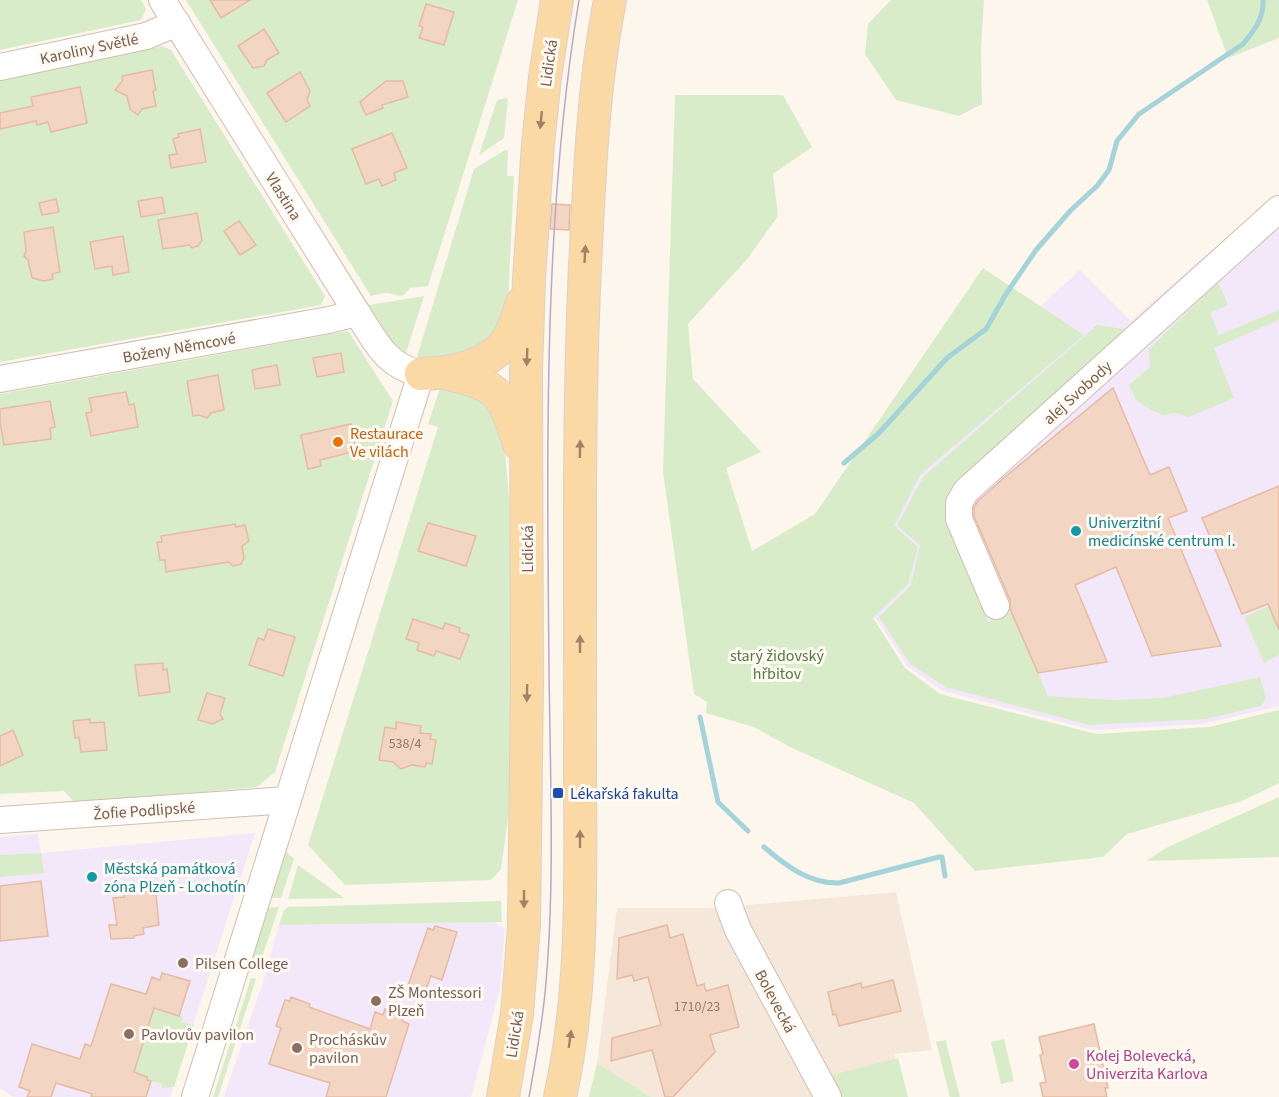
<svg xmlns="http://www.w3.org/2000/svg" width="1279" height="1097" viewBox="0 0 1279 1097" font-family="'Source Sans 3',sans-serif">
<style>
.residential{fill:#f5e8da}
.education{fill:#f3e8fa}
.green{fill:#d8ecc9}
.lines{fill:none;stroke-linecap:round;stroke-linejoin:round}
.stream{stroke:#a5d3da;stroke-width:5}
.building{fill:#f3d5c3;stroke:#e6bba3;stroke-width:1.5}
.minor-casing{stroke:#d1beb0;stroke-width:28}
.major-casing{stroke:#dad1cd;stroke-width:34}
.minor{stroke:#fff;stroke-width:26}
.major{stroke:#fbd9a5;stroke-width:32}
.tram{stroke:#b9a8c9;stroke-width:1.5}
.oneway{fill:#a18267}
.food-dot{fill:#e8710a;stroke:#fffaf3;stroke-width:2}
.culture-dot{fill:#0f9aa8;stroke:#fffaf3;stroke-width:2}
.transit-dot{fill:#1a4fb4;stroke:#fffaf3;stroke-width:2}
.education-dot{fill:#8d6e63;stroke:#fffaf3;stroke-width:2}
.hotel-dot{fill:#d1479c;stroke:#fffaf3;stroke-width:2}
.labels{text-anchor:middle;stroke-width:6;stroke-linejoin:round;paint-order:stroke}
.number-label{font-size:14px;fill:#987a6a}
.street-label{font-size:16px;fill:#7a5c4d;stroke:#fffaf3}
.food-label{font-size:16px;fill:#c56008;stroke:#fffaf3;text-anchor:start}
.culture-label{font-size:16px;fill:#0d838f;stroke:#fffaf3;text-anchor:start}
.park-label{font-size:16px;fill:#537a41;stroke:#fffaf3}
.transit-label{font-size:16px;fill:#164399;stroke:#fffaf3;text-anchor:start}
.education-label{font-size:16px;fill:#785e54;stroke:#fffaf3;text-anchor:start}
.hotel-label{font-size:16px;fill:#b23c85;stroke:#fffaf3;text-anchor:start}
</style>
<rect width="100%" height="100%" fill="#fdf6ec"/>
<polygon class="residential" points="896,892 932,1050 894,1054 904,1097 651,1097 597,1063 617,908 712,908"/>
<g class="education">
<polygon points="1279,195 1279,706 1203,724 1093,730 943,691 907,666 875,617 867,584 917,457 1046,301 1080,270 1131,321 1201,259"/>
<polygon points="255,833 170,1097 13,1097 0,1088 0,837 38,834 41,853"/>
<polygon points="495,922 505,929 500,989 471,1097 224,1097 266,973 279,925"/>
</g>
<g class="green">
<polygon points="0,0 141,0 146,9 141,20 0,50"/>
<path d="M186,0h332l-90,286 -18,2c-10,13 -11,6 -23,5 -5,0 -11,2 -16,3z"/>
<polygon points="891,0 984,0 981,48 982,104 959,116 896,100 865,54 868,24"/>
<polygon points="1207,0 1279,0 1279,38 1228,58"/>
<polygon points="162,46 171,50 325,296 321,305 0,362 0,81"/>
<polygon points="675,95 783,95 812,147 773,174 778,216 748,258 688,324 693,379 761,452 726,468 752,551 815,514 983,268 1084,335 920,475 894,526 918,547 908,584 873,618 905,668 940,694 1096,734 1209,727 1279,710 1279,783 1242,801 1127,834 1103,857 975,871 914,803 790,747 754,727 706,713 707,702 694,694 663,472"/>
<polygon points="508,98 504,138 479,155 497,100"/>
<polygon points="250,116 369,305 424,296 405,356 398,353 247,118"/>
<polygon points="505,150 508,150 507,176 514,176 507,326 460,359 417,357 474,169"/>
<polygon points="1218,282 1228,305 1210,313 1219,335 1279,310 1279,320 1214,348 1234,398 1189,417 1175,413 1162,415 1149,409 1136,400 1129,385 1150,367 1149,349"/>
<polygon points="1097,325 1130,330 960,482 951,529 988,622 1012,612 1048,696 1113,700 1163,698 1260,677 1266,698 1261,706 1206,719 1089,725 946,687 910,664 879,617 911,585 920,545 897,526 923,477"/>
<polygon points="348,331 393,401 275,772 257,787 77,805 64,791 0,794 0,394"/>
<polygon points="458,380 502,419 518,597 517,786 510,803 501,869 491,880 345,885 308,845 438,427 428,424 440,388"/>
<polygon points="1269,606 1279,631 1279,655 1264,663 1244,617"/>
<polygon points="1279,797 1279,857 1146,861 1168,847"/>
<polygon points="280,846 294,859 281,898 264,898"/>
<polygon points="41,853 44,873 0,877 0,855"/>
<polygon points="298,865 344,898 288,899"/>
<polygon points="501,901 502,922 279,925 284,910 288,907"/>
<polygon points="279,907 260,963 250,959 260,908"/>
<polygon points="251,978 256,979 218,1097 213,1097"/>
<polygon points="155,1007 183,1017 182,1022 194,1025 174,1087 162,1088 162,1084 147,1080 147,1077 134,1072"/>
<polygon points="1004,1039 1014,1081 1001,1084 991,1042"/>
<polygon points="946,1040 947,1046 960,1097 950,1097 938,1049 936,1042"/>
<polygon points="898,1058 908,1097 836,1097 824,1077"/>
<polygon points="597,1063 651,1097 589,1097"/>
</g>
<g class="lines">
<g class="stream">
<path d="M844,463l35,-30 68,-75 39,-29 20,-35 30,-44 35,-40 26,-24 12,-16 8,-29 22,-27 104,-70c11,-13 21,-26 20,-44"/>
<polyline points="700,717 718,802 748,831"/>
<path d="M764,847c22,19 46,37 75,36l100,-26h3l3,19"/>
</g>
</g>
<g class="building">
<polygon points="210,0 250,0 221,18"/>
<polygon points="426,4 454,12 444,45 419,38 423,27 419,26"/>
<polygon points="264,29 279,53 267,60 264,66 253,68 238,46"/>
<polygon points="152,70 156,90 153,91 156,106 142,109 138,115 130,109 127,96 115,90 123,80 122,76"/>
<polygon points="300,72 310,91 307,100 310,106 286,122 267,93"/>
<polygon points="386,81 403,81 408,97 382,105 383,108 366,115 360,102"/>
<polygon points="80,87 87,123 51,132 48,122 37,125 36,121 0,129 0,113 33,106 31,97"/>
<polygon points="200,129 206,162 171,168 169,155 177,154 173,139 179,137 178,134"/>
<polygon points="392,133 407,168 394,173 396,180 382,186 379,179 366,184 352,149"/>
<polygon points="162,197 165,213 141,217 138,201"/>
<polygon points="56,199 59,212 42,215 39,203"/>
<polygon points="552,204 570,205 569,230 550,229"/>
<polygon points="197,213 202,240 198,246 192,248 189,245 163,249 158,220"/>
<polygon points="239,221 256,245 240,255 224,231"/>
<polygon points="53,227 60,272 52,274 53,279 44,281 32,278 28,260 24,256 26,251 24,232"/>
<polygon points="123,236 129,272 113,275 112,266 95,269 90,242"/>
<polygon points="341,353 344,372 317,377 313,358"/>
<polygon points="277,365 280,385 255,389 252,370"/>
<polygon points="218,375 224,410 211,413 207,418 199,415 193,416 187,381"/>
<polygon points="1113,388 1150,475 1169,467 1187,511 1168,518 1221,646 1152,656 1116,567 1075,585 1107,662 1038,673 1010,609 1010,600 974,516 974,507 978,501 1006,476"/>
<polygon points="126,392 129,405 134,404 138,427 91,436 86,413 92,412 89,398"/>
<polygon points="50,401 55,427 50,428 51,439 4,445 0,422 0,409"/>
<polygon points="351,424 356,451 320,460 321,466 308,469 301,435"/>
<polygon points="1279,486 1279,630 1268,604 1242,614 1202,518"/>
<polygon points="428,523 476,536 466,566 418,551"/>
<polygon points="235,524 236,527 245,525 249,541 242,546 244,558 241,564 233,566 229,562 166,572 165,560 160,560 157,542 162,542 161,536"/>
<polygon points="413,619 443,629 445,623 460,628 459,632 469,635 460,659 436,651 434,656 417,650 419,643 406,639"/>
<polygon points="268,629 295,637 283,676 249,665 258,638 264,640"/>
<polygon points="163,663 163,670 167,669 170,692 139,696 135,665"/>
<polygon points="207,693 225,698 220,714 223,719 213,724 198,720"/>
<polygon points="90,719 90,723 104,722 107,750 81,752 79,737 75,738 73,721"/>
<polygon points="396,722 421,726 420,733 431,734 430,739 436,740 432,764 426,763 425,767 412,765 401,769 393,762 379,760 385,727 396,729"/>
<polygon points="13,730 23,755 0,766 0,736"/>
<polygon points="41,881 48,936 0,941 0,886"/>
<polygon points="152,887 153,895 156,894 159,925 143,928 144,934 134,936 134,938 111,939 109,925 117,925 113,898 124,897 124,890"/>
<polygon points="667,925 670,938 683,934 697,986 704,984 706,991 728,985 739,1027 710,1035 715,1052 673,1097 665,1097 652,1050 611,1061 612,1038 661,1025 648,977 634,981 632,975 617,979 619,938"/>
<polygon points="435,926 457,932 442,980 431,976 423,997 406,991 428,928 433,930"/>
<polygon points="162,973 190,981 179,1016 154,1008 134,1072 147,1077 147,1080 151,1081 146,1097 91,1097 92,1094 56,1083 51,1097 27,1097 30,1091 19,1087 32,1044 80,1059 85,1044 91,1046 111,984 146,994 152,977 160,980"/>
<polygon points="893,980 901,1011 839,1026 836,1014 833,1015 828,992 861,983 862,988"/>
<polygon points="291,997 310,1004 309,1007 370,1029 375,1012 383,1015 385,1009 403,1015 402,1021 409,1024 386,1097 326,1097 330,1083 269,1064 281,1028 276,1026 285,1000 290,1001"/>
<polygon points="1094,1024 1108,1088 1105,1088 1107,1097 1043,1097 1040,1083 1046,1082 1040,1055 1043,1054 1039,1037"/>
</g>
<g class="lines">
<defs>
<g id="minor">
<path d="M162,0l195,313c19,28 27,52 64,61l-226,723"/>
<polyline points="0,67 146,36 177,23"/>
<polyline points="0,379 329,320 357,313"/>
<polyline points="996,606 959,519 959,503 966,491 1279,209"/>
<polyline points="0,820 288,800"/>
<polyline points="728,903 738,930 828,1097"/>
</g>
<g id="major">
<path d="M444,373c56,13 58,18 75,71"/>
<path d="M421,374c28,-1 66,-7 85,-32 8,-11 11,-26 16,-39"/>
<polyline points="503,1097 517,1014 524,925 527,683 526,371 529,279 538,144 545,77 557,0"/>
<path d="M560,1097c25,-112 20,-228 20,-341 1,-170 -3,-339 6,-509 4,-83 8,-165 24,-247"/>
</g>
</defs>
<use href="#minor" class="minor-casing"/>
<use href="#major" class="major-casing"/>
<use href="#minor" class="minor"/>
<use href="#major" class="major"/>
<path class="tram" d="M529,1097c7,-38 14,-76 17,-115 9,-104 4,-210 3,-315 -2,-219 -6,-450 30,-667"/>
</g>
<defs><path id="oneway-solid" d="M-6-.8H1V-3.2L6.5 0L1 3.2V.8H-6Z" transform="scale(1.5)"/></defs>
<g class="oneway">
<use href="#oneway-solid" transform="translate(541 120) rotate(96)"/>
<use href="#oneway-solid" transform="translate(585 254) rotate(-87)"/>
<use href="#oneway-solid" transform="translate(527 357) rotate(92)"/>
<use href="#oneway-solid" transform="translate(580 449) rotate(-89)"/>
<use href="#oneway-solid" transform="translate(580 644) rotate(-90)"/>
<use href="#oneway-solid" transform="translate(527 693) rotate(91)"/>
<use href="#oneway-solid" transform="translate(580 839) rotate(-90)"/>
<use href="#oneway-solid" transform="translate(524 899) rotate(90)"/>
<use href="#oneway-solid" transform="translate(570 1039) rotate(-82)"/>
</g>
<circle class="food-dot" cx="338" cy="442" r="6"/>
<g class="culture-dot">
<circle cx="1076" cy="531" r="6"/>
<circle cx="92" cy="877" r="6"/>
</g>
<rect class="transit-dot" x="552" y="787" width="12" height="12" rx="3"/>
<g class="education-dot">
<circle cx="183" cy="963" r="6"/>
<circle cx="376" cy="1001" r="6"/>
<circle cx="129" cy="1034" r="6"/>
<circle cx="297" cy="1048" r="6"/>
</g>
<circle class="hotel-dot" cx="1074" cy="1064" r="6"/>
<g class="labels">
<g class="number-label">
<text x="405" y="748">538/4</text>
<text x="697" y="1011">1710/23</text>
</g>
<g class="street-label">
<text transform="translate(89 48) rotate(-12)" y="6">Karoliny Světlé</text>
<text transform="translate(548 63) rotate(-82)" y="6">Lidická</text>
<text transform="translate(284 196) rotate(58)" y="6">Vlastina</text>
<text transform="translate(179 347) rotate(-10)" y="6">Boženy Němcové</text>
<text transform="translate(1077 392) rotate(-42)" y="6">alej Svobody</text>
<text transform="translate(527 549) rotate(-90)" y="6">Lidická</text>
<text transform="translate(144 810) rotate(-4)" y="6">Žofie Podlipské</text>
<text transform="translate(776 1001) rotate(62)" y="6">Bolevecká</text>
<text transform="translate(514 1034) rotate(-81)" y="6">Lidická</text>
</g>
<g class="food-label">
<text x="350" y="439">Restaurace<tspan x="350" dy="18">Ve vilách</tspan></text>
</g>
<g class="culture-label">
<text x="1088" y="528">Univerzitní<tspan x="1088" dy="18">medicínské centrum I.</tspan></text>
<text x="104" y="874">Městská památková<tspan x="104" dy="18">zóna Plzeň - Lochotín</tspan></text>
</g>
<g class="park-label">
<text x="777" y="661">starý židovský<tspan x="777" dy="18">hřbitov</tspan></text>
</g>
<g class="transit-label">
<text x="570" y="799">Lékařská fakulta</text>
</g>
<g class="education-label">
<text x="195" y="969">Pilsen College</text>
<text x="388" y="998">ZŠ Montessori<tspan x="388" dy="18">Plzeň</tspan></text>
<text x="141" y="1040">Pavlovův pavilon</text>
<text x="309" y="1045">Procháskův<tspan x="309" dy="18">pavilon</tspan></text>
</g>
<g class="hotel-label">
<text x="1086" y="1061">Kolej Bolevecká,<tspan x="1086" dy="18">Univerzita Karlova</tspan></text>
</g>
</g>
</svg>
